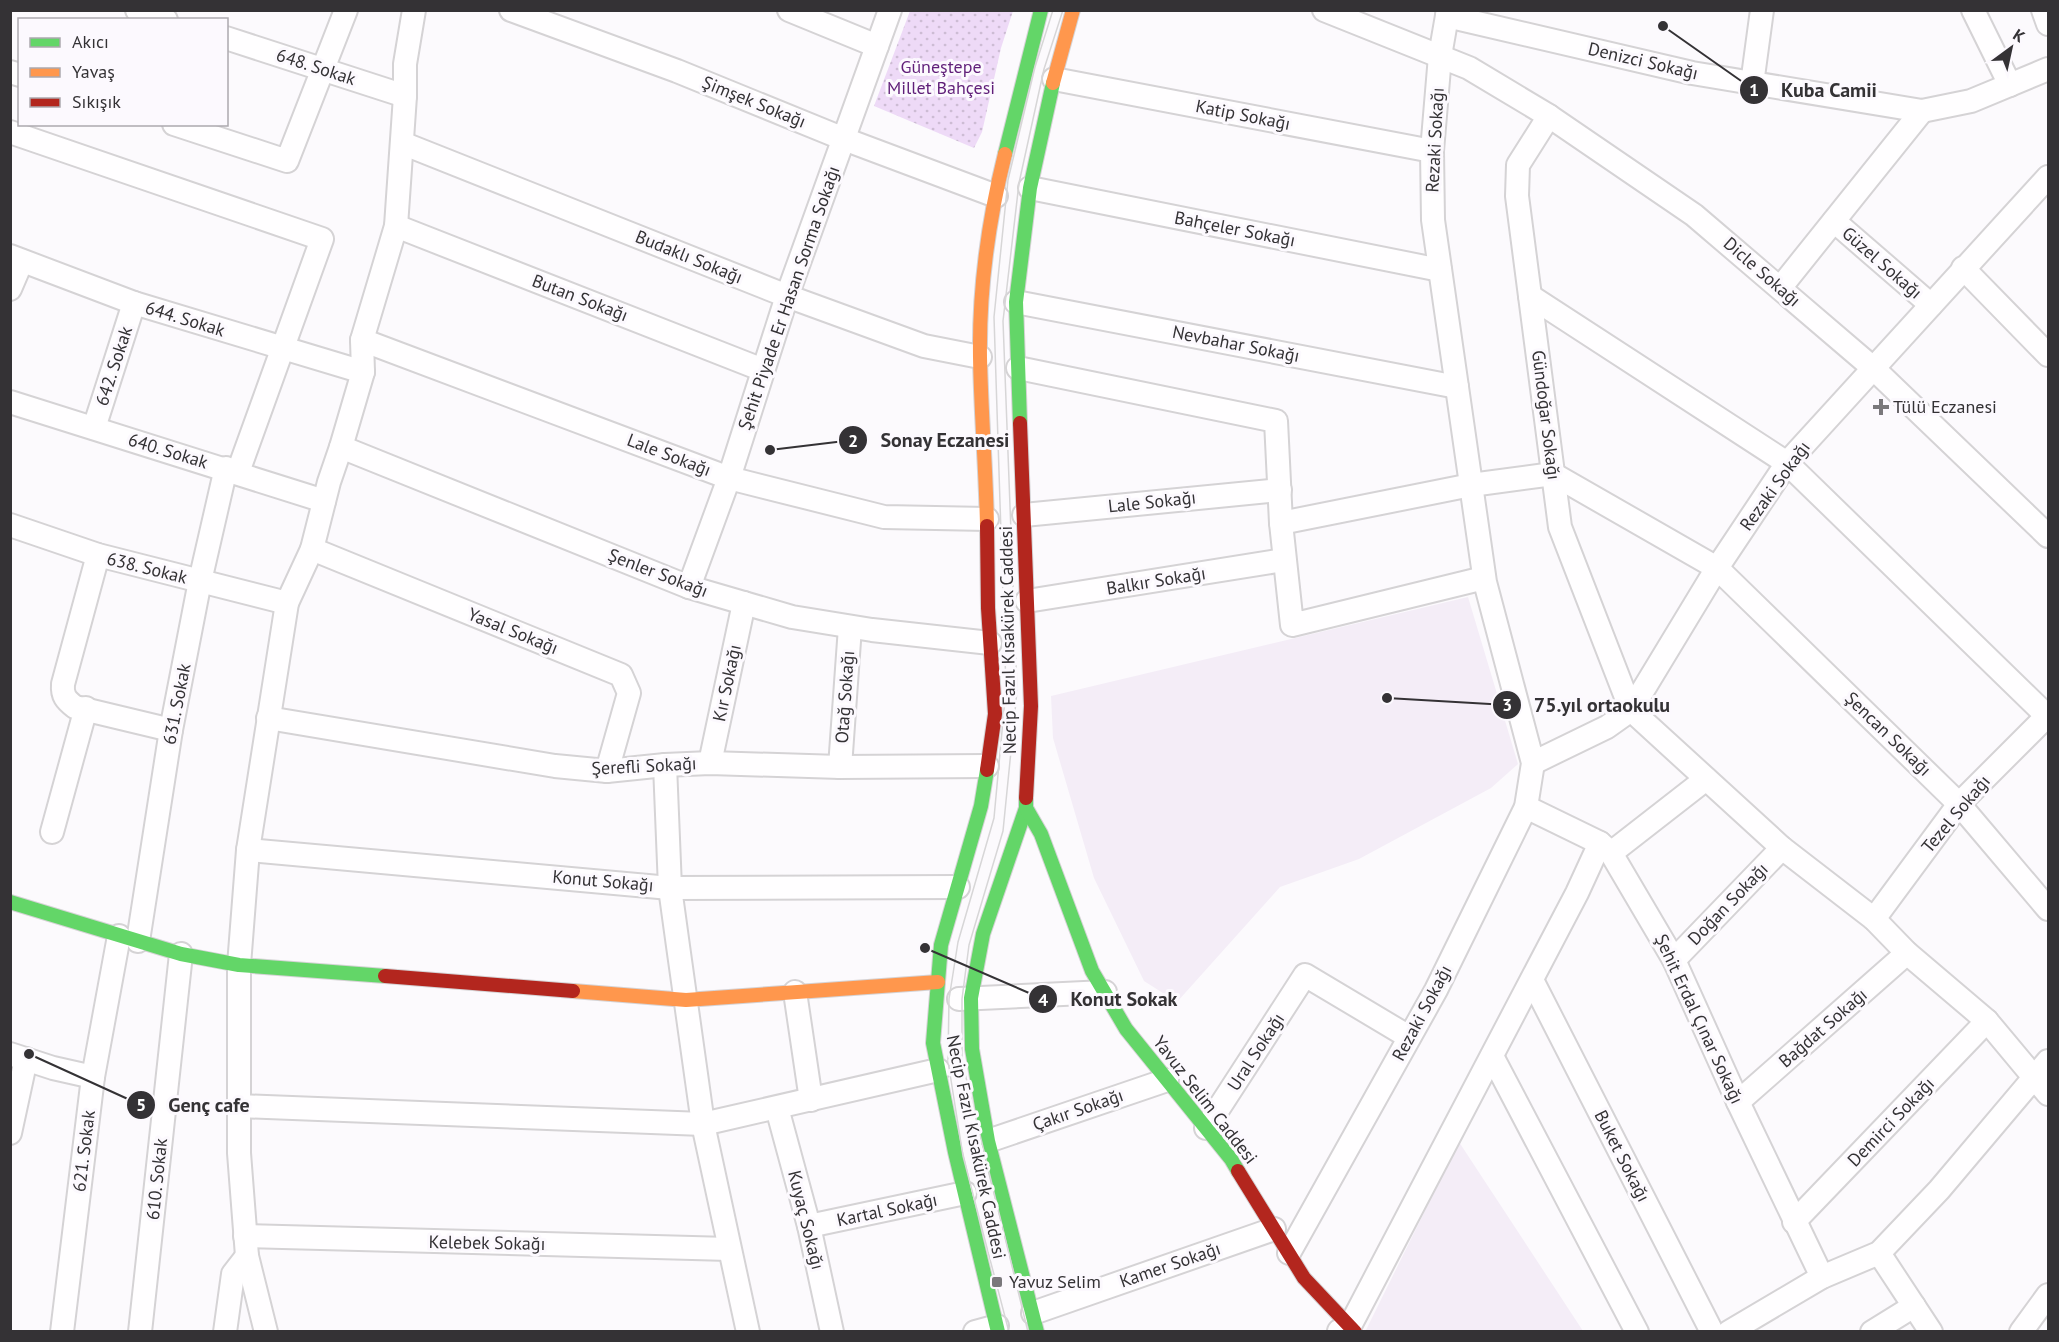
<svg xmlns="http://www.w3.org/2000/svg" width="2059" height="1342" viewBox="0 0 2059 1342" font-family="'PT Sans',sans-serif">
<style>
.built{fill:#f4edf7}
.park{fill:url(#park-dots)}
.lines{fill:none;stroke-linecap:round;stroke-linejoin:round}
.street-casing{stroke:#d5d3d5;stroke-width:26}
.fast-casing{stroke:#d5d3d5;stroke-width:16}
.slow-casing{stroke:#d5d3d5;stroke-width:16}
.jam-casing{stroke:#d5d3d5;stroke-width:16}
.street{stroke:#fffeff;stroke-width:22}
.fast{stroke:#63d668;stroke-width:14}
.slow{stroke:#ff974d;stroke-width:14}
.jam{stroke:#b3261e;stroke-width:14}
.tram{stroke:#d7d6d7;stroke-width:1.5}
.poi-dot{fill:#7a787b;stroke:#fcf9fe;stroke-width:2}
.labels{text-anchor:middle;stroke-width:6;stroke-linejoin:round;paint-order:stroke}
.street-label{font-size:18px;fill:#343235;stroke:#fcf9fe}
.park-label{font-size:18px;fill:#601f79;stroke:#fcf9fe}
.poi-label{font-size:18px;fill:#343235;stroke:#fcf9fe;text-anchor:start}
.leader{fill:none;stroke:#343235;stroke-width:2}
.callout-dot{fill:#343235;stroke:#fcf9fe;stroke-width:2}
.mark-label{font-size:18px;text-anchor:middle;font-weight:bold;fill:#fff}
.callout-label{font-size:20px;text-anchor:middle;font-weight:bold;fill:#343235;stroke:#fcf9fe;stroke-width:6;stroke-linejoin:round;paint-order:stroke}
</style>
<defs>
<pattern id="park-dots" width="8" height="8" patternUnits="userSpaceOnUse" patternTransform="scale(1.5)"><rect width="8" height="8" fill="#eedaf7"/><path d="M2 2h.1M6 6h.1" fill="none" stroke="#cdbcd4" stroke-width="1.8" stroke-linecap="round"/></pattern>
</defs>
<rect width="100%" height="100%" fill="#fcfafd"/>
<g class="built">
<polygon points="1468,597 1518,764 1491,788 1359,859 1280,887 1177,1002 1144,981 1094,878 1053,738 1051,696"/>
<polygon points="1459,1142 1583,1331 1366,1330"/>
</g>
<polygon class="park" points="910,11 1013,11 1001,48 982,132 974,148 874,106"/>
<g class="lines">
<defs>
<g id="street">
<polyline points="137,10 166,20"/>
<polyline points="511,10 677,71 844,139 996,196"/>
<polyline points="789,10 877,46"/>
<polyline points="1324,10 1469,68 1549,116 1694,215 1873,368 2048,536"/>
<polyline points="1973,10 2010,85"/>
<polyline points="2043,10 2048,24"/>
<polyline points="1447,16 1692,73 1922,111 1971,101 2048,69"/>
<polyline points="226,38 405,96"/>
<polyline points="10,72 20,75"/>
<polyline points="1054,79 1432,151"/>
<polyline points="1752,84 1762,10"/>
<polyline points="1549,116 1518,165 1517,196 1560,527 1631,710 1782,848 1874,919 1907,953 1987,1021 2048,1094"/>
<polyline points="174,124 287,161 346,10"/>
<polyline points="10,132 322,239 238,472"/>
<polyline points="402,143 787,296 924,346 980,357"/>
<polyline points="1030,188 1440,270"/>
<polyline points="1834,221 1931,305"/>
<polyline points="396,226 763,370"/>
<polyline points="10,256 134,303 363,372"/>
<polyline points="1963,268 2048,355"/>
<polyline points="1780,288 1922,111"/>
<polyline points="10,289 22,261"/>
<polyline points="1530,296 1787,463 2048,717"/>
<polyline points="1016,302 1457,387"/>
<polyline points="362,340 729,478 884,517 987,519"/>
<polyline points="1018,368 1276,421 1281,523 1292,625 1484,578"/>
<polyline points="10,402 324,501"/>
<polyline points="94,428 134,303"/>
<polyline points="341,447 689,587 792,617 872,630 990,643"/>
<polyline points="1024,515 1280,490"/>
<polyline points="1281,523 1471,485 1553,474 1717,568 1959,804 2048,909"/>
<polyline points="10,525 98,555 287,603"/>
<polyline points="312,549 621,675 629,693 607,771"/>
<path d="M98,555l-35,129c-1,12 3,16 12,23l96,23"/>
<polyline points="689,587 729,478 787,296 890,10"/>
<polyline points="1027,601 1284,560"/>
<polyline points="268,718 555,766 607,771 665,765 710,763 840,767 987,766"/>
<polyline points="710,763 744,603"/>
<polyline points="1533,763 1607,727 1631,710 1717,568 1787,463 2048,177"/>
<polyline points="665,765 670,888 678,946 703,1124 748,1332"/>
<polyline points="840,767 850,627"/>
<polyline points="1526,807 1600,843 1611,853 1674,960 1738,1102 1822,1277"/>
<polyline points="52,832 86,708"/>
<polyline points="248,850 670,888 958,887"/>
<polyline points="1611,853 1706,779"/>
<polyline points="1874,919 1959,804 2047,716"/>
<polyline points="138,941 171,730 200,581 226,468"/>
<polyline points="1674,960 1782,848"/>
<polyline points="1532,980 1712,1332"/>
<polyline points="795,992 811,1100"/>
<polyline points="959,999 1105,992"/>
<polyline points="10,1054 53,1068 93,1077"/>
<polyline points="1492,1056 1637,1332"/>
<polyline points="1738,1102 1907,953"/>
<polyline points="239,1106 703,1124 938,1070"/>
<polyline points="777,1108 809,1226 832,1332"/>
<polyline points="1206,1128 1305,975 1409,1037"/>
<polyline points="10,1133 26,1059"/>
<polyline points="988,1141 1167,1080"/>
<polyline points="1794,1222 1987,1021"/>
<polyline points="809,1226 965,1193"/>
<polyline points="245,1236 729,1249"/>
<polyline points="1289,1253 1436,990 1526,807 1533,763 1485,582 1433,220 1432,151 1440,56 1448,10"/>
<polyline points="1879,1253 1931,1332"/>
<polyline points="1033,1313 1274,1229"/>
<polyline points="1339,1331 1350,1326 1577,893 1600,843"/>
<polyline points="62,1332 93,1077 119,936"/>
<polyline points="140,1332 181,954"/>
<polyline points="225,1332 233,1274 247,1256"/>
<polyline points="266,1332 247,1256 239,1153 239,965 248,850 287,603 312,549 329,482 341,447 363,372 362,340 396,226 405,96 405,64 414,10"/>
<polyline points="975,1332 997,1326"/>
<polyline points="1729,1332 1822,1277 1879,1253 1939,1190 2048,1061"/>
<polyline points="1872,1332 1914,1306"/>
<polyline points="2021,1332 2048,1295"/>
</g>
<g id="fast">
<polyline points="1005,154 1041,10"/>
<polyline points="1020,423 1016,302 1030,188 1053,83"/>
<polyline points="987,770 981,806 941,945 933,1043 955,1152 998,1332"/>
<polyline points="1026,798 1026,808 983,934 971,998 972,1049 988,1141 1037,1332"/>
<polyline points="1026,808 1041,834 1092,971 1126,1029 1231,1159 1238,1171"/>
<polyline points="10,902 181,954 239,965 385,976"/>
</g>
<g id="slow">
<polyline points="1053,83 1073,10"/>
<path d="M987,526c-1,-56 -6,-112 -7,-169 -1,-66 9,-139 25,-203"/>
<polyline points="573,991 686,1000 938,982"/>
</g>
<g id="jam">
<polyline points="1020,423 1031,706 1026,798"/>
<polyline points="987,770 995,714 988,608 987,526"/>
<polyline points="385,976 573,991"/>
<polyline points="1238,1171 1304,1278 1355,1332"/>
</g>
</defs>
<use href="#street" class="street-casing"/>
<use href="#fast" class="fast-casing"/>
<use href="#slow" class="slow-casing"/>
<use href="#jam" class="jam-casing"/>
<use href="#street" class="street"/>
<use href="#fast" class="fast"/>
<use href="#slow" class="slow"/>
<use href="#jam" class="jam"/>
<g class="tram">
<polyline points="1009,1332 963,1156 948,1061 949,999 958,942 994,818 1006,688 994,317 1008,180 1035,67 1053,10"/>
<polyline points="1028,1332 962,1061 962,999 969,945 1003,831 1017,691 1003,321 1019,183 1044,69 1063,10"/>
</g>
</g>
<g class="poi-dot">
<path d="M1878 398h6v6h6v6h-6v6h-6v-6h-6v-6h6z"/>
<rect x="991" y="1276" width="12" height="12" rx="3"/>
</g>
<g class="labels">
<g class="street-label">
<text transform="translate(1643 61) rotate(13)" y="6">Denizci Sokağı</text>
<text transform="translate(316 67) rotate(18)" y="6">648. Sokak</text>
<text transform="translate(754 102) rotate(22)" y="6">Şimşek Sokağı</text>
<text transform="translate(1243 115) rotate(11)" y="6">Katip Sokağı</text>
<text transform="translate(1435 140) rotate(-87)" y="6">Rezaki Sokağı</text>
<text transform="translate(1235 229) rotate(11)" y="6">Bahçeler Sokağı</text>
<text transform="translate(689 257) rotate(22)" y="6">Budaklı Sokağı</text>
<text transform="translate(1882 263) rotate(41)" y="6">Güzel Sokağı</text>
<text transform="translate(1762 272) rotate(41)" y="6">Dicle Sokağı</text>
<text transform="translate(580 298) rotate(21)" y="6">Butan Sokağı</text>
<text transform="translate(789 298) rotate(-71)" y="6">Şehit Piyade Er Hasan Sorma Sokağı</text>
<text transform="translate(185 319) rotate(17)" y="6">644. Sokak</text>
<text transform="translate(1236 344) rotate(11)" y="6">Nevbahar Sokağı</text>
<text transform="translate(114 366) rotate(-72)" y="6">642. Sokak</text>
<text transform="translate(1546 415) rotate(83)" y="6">Gündoğar Sokağı</text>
<text transform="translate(168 451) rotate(17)" y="6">640. Sokak</text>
<text transform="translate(669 455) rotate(21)" y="6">Lale Sokağı</text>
<text transform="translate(1775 486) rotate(-54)" y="6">Rezaki Sokağı</text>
<text transform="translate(1152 502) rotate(-6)" y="6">Lale Sokağı</text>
<text transform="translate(147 568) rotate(14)" y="6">638. Sokak</text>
<text transform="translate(658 573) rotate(21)" y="6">Şenler Sokağı</text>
<text transform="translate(1156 581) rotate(-9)" y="6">Balkır Sokağı</text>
<text transform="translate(513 631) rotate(22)" y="6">Yasal Sokağı</text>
<text transform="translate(1008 640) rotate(-91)" y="6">Necip Fazıl Kısakürek Caddesi</text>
<text transform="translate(727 683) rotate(-78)" y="6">Kır Sokağı</text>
<text transform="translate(845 697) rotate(-86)" y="6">Otağ Sokağı</text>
<text transform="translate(177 704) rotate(-79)" y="6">631. Sokak</text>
<text transform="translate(1888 734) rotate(44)" y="6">Şencan Sokağı</text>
<text transform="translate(644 766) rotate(-3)" y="6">Şerefli Sokağı</text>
<text transform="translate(1956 814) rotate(-50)" y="6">Tezel Sokağı</text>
<text transform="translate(603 881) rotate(5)" y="6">Konut Sokağı</text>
<text transform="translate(1728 904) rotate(-46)" y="6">Doğan Sokağı</text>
<text transform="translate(1422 1013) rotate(-62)" y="6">Rezaki Sokağı</text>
<text transform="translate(1699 1019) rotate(65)" y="6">Şehit Erdal Çınar Sokağı</text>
<text transform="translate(1823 1028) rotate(-41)" y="6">Bağdat Sokağı</text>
<text transform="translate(1256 1052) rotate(-57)" y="6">Ural Sokağı</text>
<text transform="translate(1205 1100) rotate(52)" y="6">Yavuz Selim Caddesi</text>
<text transform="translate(1078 1110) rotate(-19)" y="6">Çakır Sokağı</text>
<text transform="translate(1891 1122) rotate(-46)" y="6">Demirci Sokağı</text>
<text transform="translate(976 1147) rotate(78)" y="6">Necip Fazıl Kısakürek Caddesi</text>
<text transform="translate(84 1151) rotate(-83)" y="6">621. Sokak</text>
<text transform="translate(1622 1156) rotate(63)" y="6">Buket Sokağı</text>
<text transform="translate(157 1179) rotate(-84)" y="6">610. Sokak</text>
<text transform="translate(887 1210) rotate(-12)" y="6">Kartal Sokağı</text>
<text transform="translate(806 1220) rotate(76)" y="6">Kuyaç Sokağı</text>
<text transform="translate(487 1243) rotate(1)" y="6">Kelebek Sokağı</text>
<text transform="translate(1170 1265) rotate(-19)" y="6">Kamer Sokağı</text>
</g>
<g class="park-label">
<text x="941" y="73">Güneştepe<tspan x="941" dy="21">Millet Bahçesi</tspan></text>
</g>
<g class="poi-label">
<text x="1893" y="413">Tülü Eczanesi</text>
<text x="1009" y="1288">Yavuz Selim</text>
</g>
</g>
<path class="leader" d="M1663 26L1754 90M770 450L853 440M1387 698L1507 705M925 948L1043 999M29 1054L141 1105"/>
<g class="callout-dot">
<circle cx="1663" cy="26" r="6"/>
<circle cx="770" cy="450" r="6"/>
<circle cx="1387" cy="698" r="6"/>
<circle cx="925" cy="948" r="6"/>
<circle cx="29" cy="1054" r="6"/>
<circle cx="1754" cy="90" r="15"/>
<circle cx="853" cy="440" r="15"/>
<circle cx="1507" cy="705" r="15"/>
<circle cx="1043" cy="999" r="15"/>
<circle cx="141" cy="1105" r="15"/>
</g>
<g class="mark-label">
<text x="1754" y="96">1</text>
<text x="853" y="447">2</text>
<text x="1507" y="711">3</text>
<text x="1043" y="1006">4</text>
<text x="141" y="1111">5</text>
</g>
<g class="callout-label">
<text x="1829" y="97">Kuba Camii</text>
<text x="945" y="447">Sonay Eczanesi</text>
<text x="1602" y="712">75.yıl ortaokulu</text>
<text x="1124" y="1006">Konut Sokak</text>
<text x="209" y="1112">Genç cafe</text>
</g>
<rect width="2059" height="1342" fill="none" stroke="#343235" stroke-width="24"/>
<rect x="18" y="18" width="210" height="108" fill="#fcf9fe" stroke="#aca9ae" stroke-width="1.5"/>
<rect x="30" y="38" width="30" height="9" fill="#63d668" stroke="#aca9ae" stroke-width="1.5"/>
<text x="72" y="48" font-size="18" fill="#343235">Akıcı</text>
<rect x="30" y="68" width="30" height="9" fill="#ff974d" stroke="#aca9ae" stroke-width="1.5"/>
<text x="72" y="78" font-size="18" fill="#343235">Yavaş</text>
<rect x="30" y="98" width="30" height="9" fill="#b3261e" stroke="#aca9ae" stroke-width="1.5"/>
<text x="72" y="108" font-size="18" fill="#343235">Sıkışık</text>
<g transform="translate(2011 48) rotate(33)" stroke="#fcf9fe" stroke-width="4.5" paint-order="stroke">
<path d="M0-4.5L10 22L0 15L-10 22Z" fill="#343235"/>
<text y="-9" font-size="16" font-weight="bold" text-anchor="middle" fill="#343235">K</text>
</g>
</svg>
